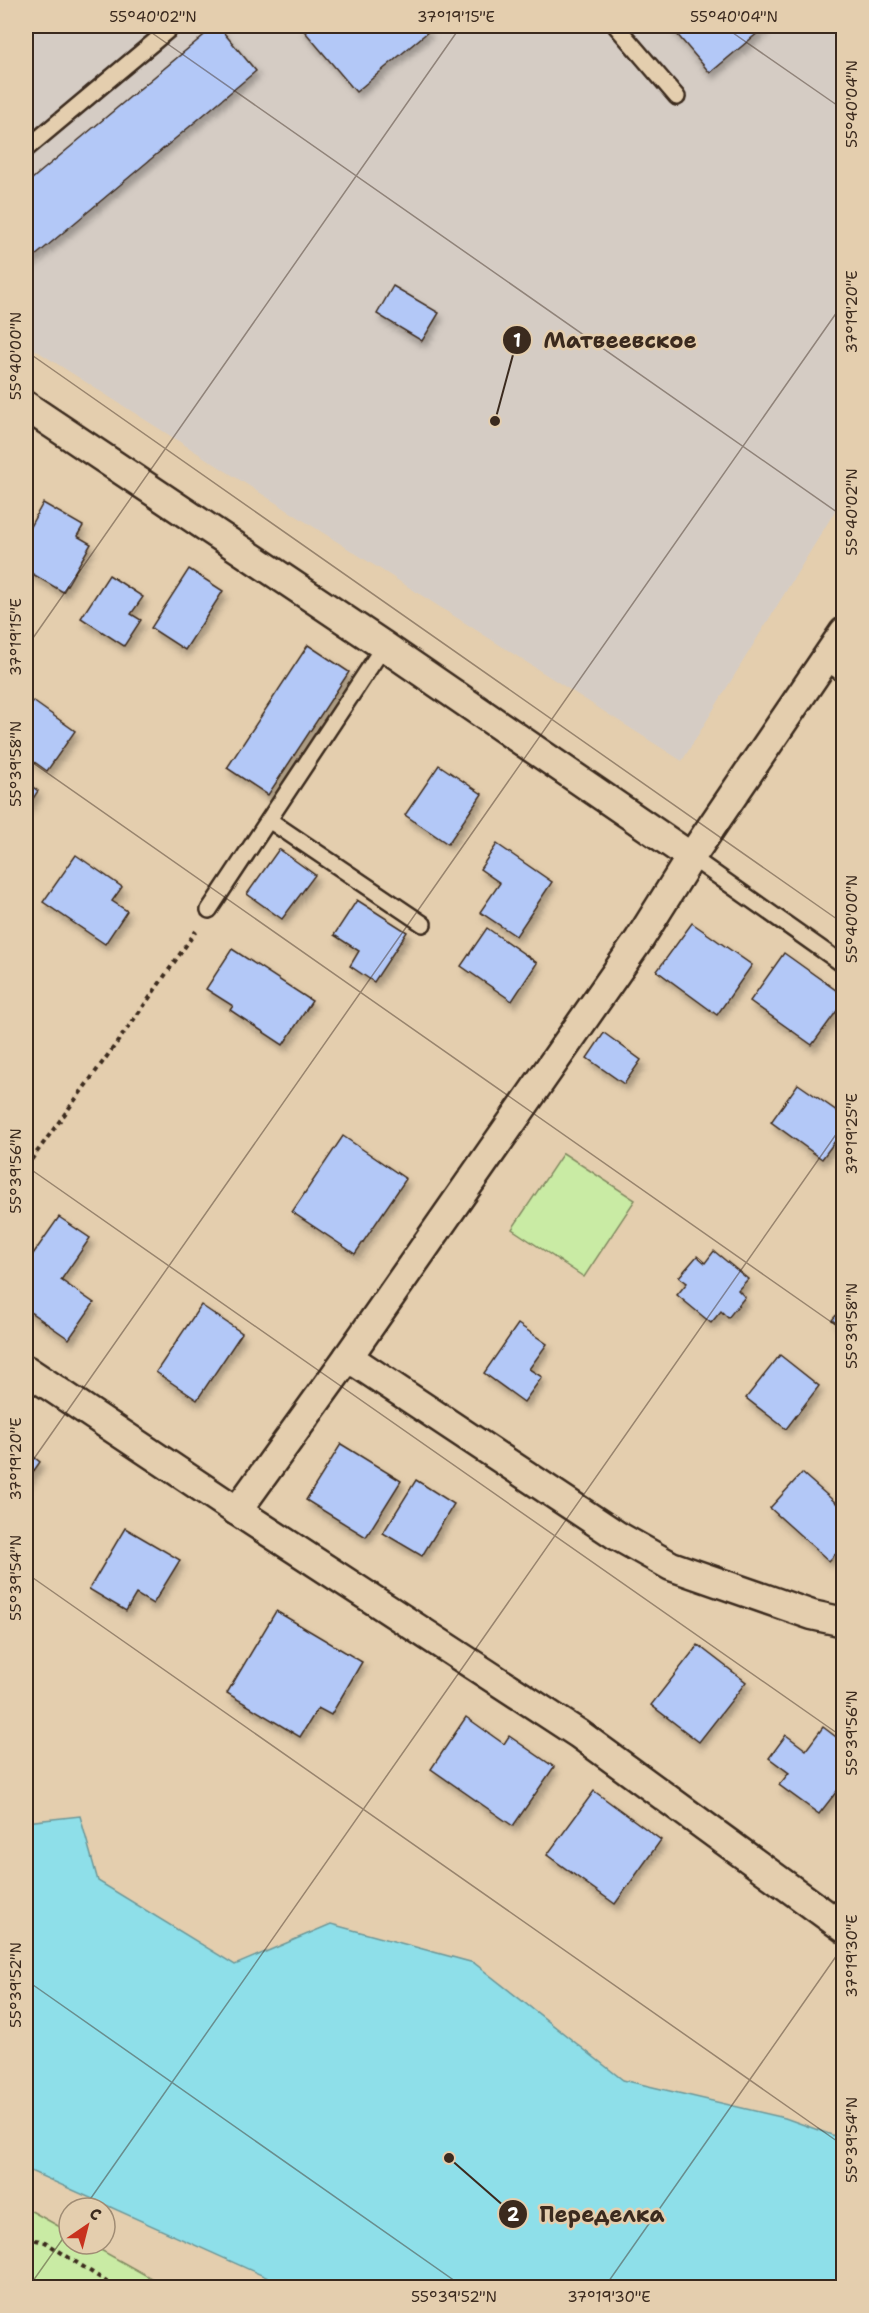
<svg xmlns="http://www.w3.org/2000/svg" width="869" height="2313" viewBox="0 0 869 2313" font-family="'Shantell Sans',sans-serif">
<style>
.built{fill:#d5ccc4}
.green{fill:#c9eba4;stroke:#828a61;stroke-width:1.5}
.water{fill:#8edfe9;stroke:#6d9798;stroke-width:1.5}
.building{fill:#b3c8f7;stroke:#3b2a1e;stroke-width:1.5;filter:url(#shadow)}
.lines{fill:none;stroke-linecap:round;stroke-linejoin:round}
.lane-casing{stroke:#3b2a1e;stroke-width:20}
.street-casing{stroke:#3b2a1e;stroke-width:33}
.path{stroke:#3b2a1e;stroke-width:4;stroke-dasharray:4.5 4.5;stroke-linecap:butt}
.lane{stroke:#e4ceae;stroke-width:15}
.street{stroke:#e4ceae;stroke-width:28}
.ticks{fill:none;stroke:#3b2a1e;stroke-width:1.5;stroke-opacity:0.45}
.leader{fill:none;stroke:#3b2a1e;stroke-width:2}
.callout-dot{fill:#3b2a1e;stroke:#e4ceae;stroke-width:2}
.mark-label{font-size:18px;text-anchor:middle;font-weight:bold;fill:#fff}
.callout-label{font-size:22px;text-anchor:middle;font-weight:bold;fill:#3b2a1e;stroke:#e4ceae;stroke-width:5;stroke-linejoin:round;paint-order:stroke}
.neatline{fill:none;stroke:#3b2a1e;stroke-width:2}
.ticks-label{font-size:15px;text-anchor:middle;fill:#3b2a1e}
</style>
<defs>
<filter id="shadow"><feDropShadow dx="3.5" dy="6" stdDeviation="3" flood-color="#0004"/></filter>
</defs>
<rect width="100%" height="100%" fill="#e4ceae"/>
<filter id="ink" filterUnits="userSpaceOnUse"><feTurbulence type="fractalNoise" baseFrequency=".0167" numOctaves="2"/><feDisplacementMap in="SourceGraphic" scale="12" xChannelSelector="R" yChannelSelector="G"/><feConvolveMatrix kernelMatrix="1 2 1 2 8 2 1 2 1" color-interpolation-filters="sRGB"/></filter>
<g filter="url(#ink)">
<polygon class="built" points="26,26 843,26 843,498 682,761 26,344"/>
<g class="green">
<polygon points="563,1153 635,1200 584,1277 512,1229"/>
<polygon points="26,2208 69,2232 69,2244 90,2244 167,2287 26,2287"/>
</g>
<polygon class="water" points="80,1816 98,1881 235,1965 331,1924 474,1963 623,2080 785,2118 843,2139 843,2287 288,2287 26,2169 26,1822"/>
<g class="building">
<polygon points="215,26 218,26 256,71 28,262 26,259 26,184"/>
<polygon points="300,26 424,26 429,31 356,92"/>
<polygon points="670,26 766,26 710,73"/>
<polygon points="393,286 439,313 422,341 377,314"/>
<polygon points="43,503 83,526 77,536 91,544 63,592 26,570 26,534"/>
<polygon points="189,569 223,591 185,650 151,628"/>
<polygon points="109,575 143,597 131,614 141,620 124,646 81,618"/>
<polygon points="308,645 349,672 268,795 227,768"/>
<polygon points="33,701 75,731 47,771 26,756 26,711"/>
<polygon points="439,765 482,794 448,844 405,815"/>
<polygon points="26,782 38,791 26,809"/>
<polygon points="497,844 552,882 516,936 480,912 500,883 480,869"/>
<polygon points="279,849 315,875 282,919 247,894"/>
<polygon points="76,855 122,887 112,901 127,911 105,944 43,902"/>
<polygon points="357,900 407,932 374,982 350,966 359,951 334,935"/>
<polygon points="692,923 752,965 717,1015 657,971"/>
<polygon points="487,928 537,963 512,1001 461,966"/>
<polygon points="232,949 312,1001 283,1045 230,1010 233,1006 206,989"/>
<polygon points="784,953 844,996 844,1001 812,1045 750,1001"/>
<polygon points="604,1033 641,1060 624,1084 587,1058"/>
<polygon points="798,1084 844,1116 844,1129 822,1159 771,1122"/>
<polygon points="343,1136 406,1179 355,1254 292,1212"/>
<polygon points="59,1217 90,1238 61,1280 94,1303 69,1339 26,1309 26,1264"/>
<polygon points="714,1251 748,1279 738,1290 745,1297 728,1318 721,1311 711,1323 677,1295 687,1283 679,1277 697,1256 705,1263"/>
<polygon points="201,1305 242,1333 197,1400 156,1372"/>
<polygon points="844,1306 844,1328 832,1320"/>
<polygon points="518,1324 547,1344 529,1369 542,1377 524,1402 484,1373"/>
<polygon points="780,1355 819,1386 786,1429 746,1398"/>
<polygon points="341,1444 401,1481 366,1537 306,1500"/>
<polygon points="26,1451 40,1462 26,1482"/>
<polygon points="802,1473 844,1510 844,1545 829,1561 770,1508"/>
<polygon points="416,1480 454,1504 422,1556 383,1533"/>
<polygon points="125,1528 180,1560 153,1604 136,1594 126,1611 89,1589"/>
<polygon points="276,1611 362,1662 331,1715 318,1708 300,1737 227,1693"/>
<polygon points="698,1645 746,1682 699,1742 651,1705"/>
<polygon points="466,1717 504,1744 509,1736 554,1767 513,1826 431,1769"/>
<polygon points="823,1727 844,1743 844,1782 819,1814 779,1785 789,1773 769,1758 786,1735 806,1750"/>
<polygon points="594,1791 661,1840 615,1904 547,1855"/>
</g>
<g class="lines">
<defs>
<g id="lane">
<polyline points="616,26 677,97"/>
<polyline points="26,149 173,26"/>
<polyline points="825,661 844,675"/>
<polyline points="269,820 423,924"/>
<polyline points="691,857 844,965"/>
<polyline points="209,910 384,646"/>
</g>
<g id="street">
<polyline points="26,406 384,646 691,857"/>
<polyline points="844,632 691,857 639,940 348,1357 237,1511 579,1734 844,1928"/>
<polyline points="348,1357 616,1535 671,1566 812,1615 844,1622"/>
<polyline points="26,1370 237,1511"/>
</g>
</defs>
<use href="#lane" class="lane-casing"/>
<use href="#street" class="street-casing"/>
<g class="path">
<polyline points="26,1167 143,1007 196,931"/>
<polyline points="26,2238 45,2242 116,2288"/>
</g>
<use href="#lane" class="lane"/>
<use href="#street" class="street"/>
</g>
</g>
<path class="ticks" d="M142,26l702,491M723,26l121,84M26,351l818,573M26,648l435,-622M26,758l818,573M26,1166l818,572M26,1470l818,-1168M26,1573l818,573M26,1980l439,308M84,2208l760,-1085M28,2288l41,-58M604,2288l240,-343"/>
<path class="leader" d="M495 421L517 340M449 2158L513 2214"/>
<g class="callout-dot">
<circle cx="495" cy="421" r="6"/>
<circle cx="449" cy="2158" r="6"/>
<circle cx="517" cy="340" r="15"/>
<circle cx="513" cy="2214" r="15"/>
</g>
<g class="mark-label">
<text x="517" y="347">1</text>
<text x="513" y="2221">2</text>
</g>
<g class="callout-label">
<text x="620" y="348">Матвеевское</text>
<text x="602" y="2222">Переделка</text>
</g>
<rect width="869" height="2313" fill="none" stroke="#e4ceae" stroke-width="66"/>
<g transform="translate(87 2226) rotate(35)"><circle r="28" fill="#e4ceae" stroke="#a08c74" stroke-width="1.5"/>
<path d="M0-4.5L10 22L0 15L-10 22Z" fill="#c8321e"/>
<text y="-9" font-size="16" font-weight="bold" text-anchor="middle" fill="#3b2a1e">С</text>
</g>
<rect x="33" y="33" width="803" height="2247" class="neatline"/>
<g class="ticks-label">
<text x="153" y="22">55°40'02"N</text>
<text x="456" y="22">37°19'15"E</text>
<text x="734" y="22">55°40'04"N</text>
<text transform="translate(852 104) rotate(-90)" y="5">55°40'04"N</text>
<text transform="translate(852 312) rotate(-90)" y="5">37°19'20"E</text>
<text transform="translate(16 356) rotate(-90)" y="5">55°40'00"N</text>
<text transform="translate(852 512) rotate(-90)" y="5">55°40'02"N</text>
<text transform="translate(16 637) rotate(-90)" y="5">37°19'15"E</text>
<text transform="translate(16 764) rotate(-90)" y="5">55°39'58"N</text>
<text transform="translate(852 919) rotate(-90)" y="5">55°40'00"N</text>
<text transform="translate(852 1134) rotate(-90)" y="5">37°19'25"E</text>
<text transform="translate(16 1171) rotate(-90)" y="5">55°39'56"N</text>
<text transform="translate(852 1326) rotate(-90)" y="5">55°39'58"N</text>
<text transform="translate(16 1459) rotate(-90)" y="5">37°19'20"E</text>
<text transform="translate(16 1578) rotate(-90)" y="5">55°39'54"N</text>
<text transform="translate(852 1733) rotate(-90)" y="5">55°39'56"N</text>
<text transform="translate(852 1956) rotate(-90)" y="5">37°19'30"E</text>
<text transform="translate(16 1985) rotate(-90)" y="5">55°39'52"N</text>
<text transform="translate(852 2140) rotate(-90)" y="5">55°39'54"N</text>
<text x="454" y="2302">55°39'52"N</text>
<text x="609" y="2302">37°19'30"E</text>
</g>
</svg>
